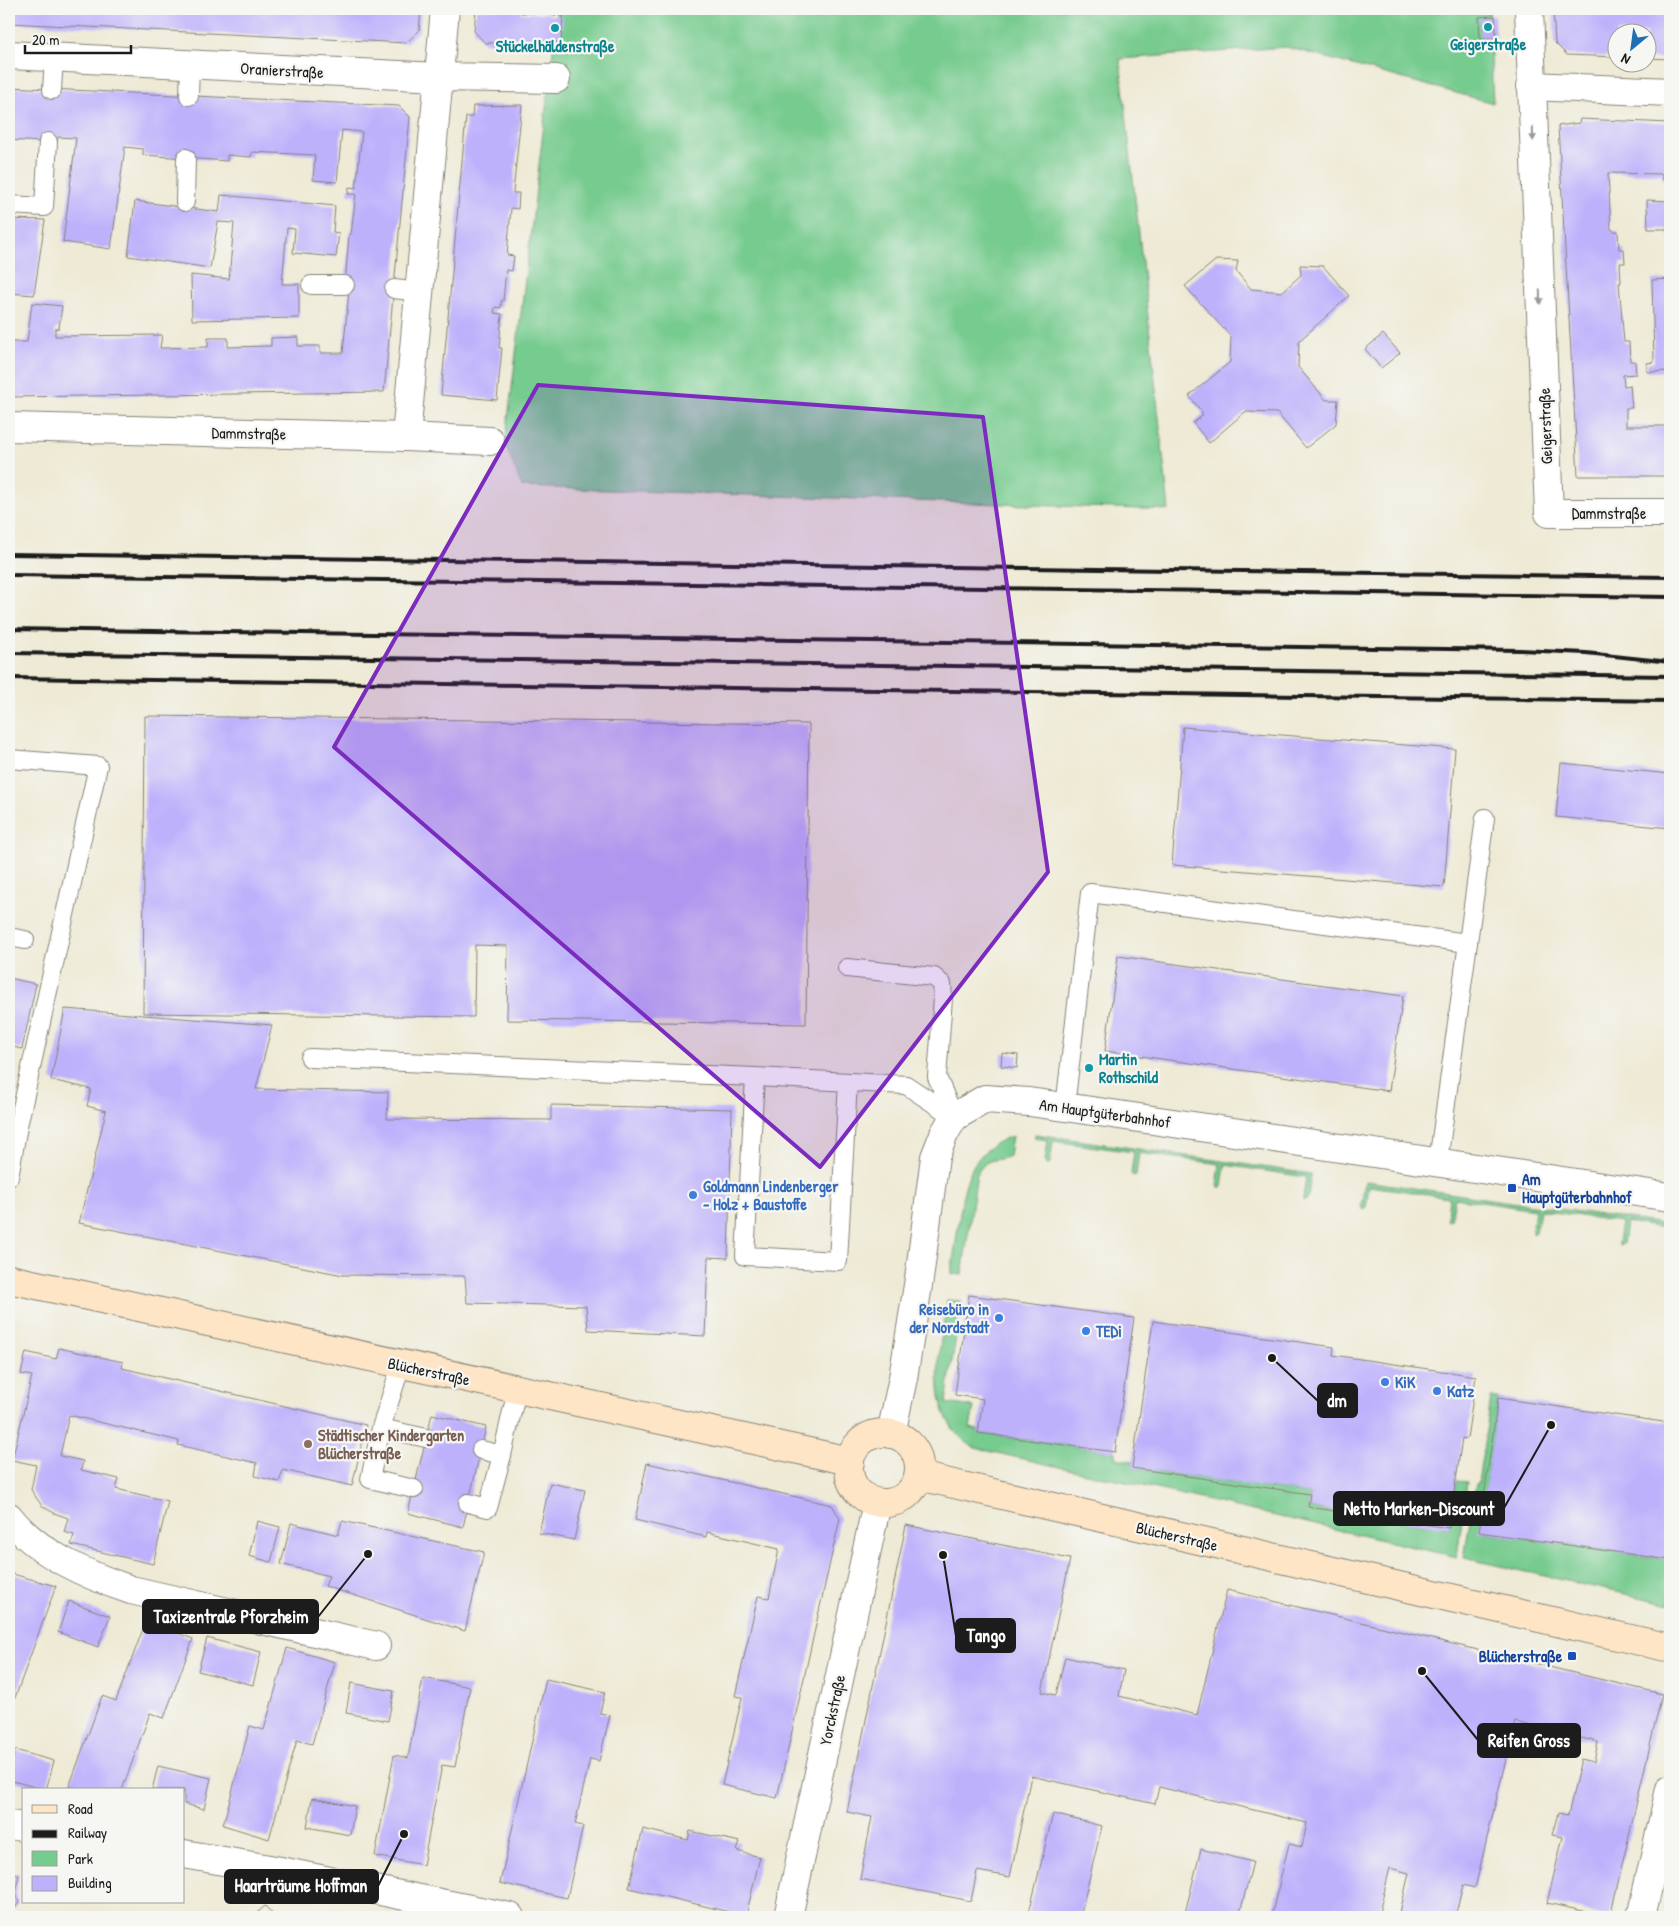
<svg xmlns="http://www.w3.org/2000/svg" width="1679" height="1926" viewBox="0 0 1679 1926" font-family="'Patrick Hand',sans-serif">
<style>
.green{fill:#76cb8e;stroke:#497455}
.building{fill:#beb1fc}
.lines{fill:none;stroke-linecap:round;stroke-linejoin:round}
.service-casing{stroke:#858378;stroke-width:20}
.minor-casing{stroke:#858378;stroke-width:30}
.secondary-casing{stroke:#858378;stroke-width:30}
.service{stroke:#fff;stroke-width:18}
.minor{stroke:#fff;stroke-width:28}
.secondary{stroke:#fde5c5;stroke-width:28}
.rail{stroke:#1c1c1c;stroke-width:4}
.oneway{fill:#999}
.marked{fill:#7b2cbf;fill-opacity:0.2;stroke:#7b2cbf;stroke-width:4;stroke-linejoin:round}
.culture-dot{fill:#0f9aa8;stroke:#f6f6f2;stroke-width:2}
.transit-dot{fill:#1a4fb4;stroke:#f6f6f2;stroke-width:2}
.shop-dot{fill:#3f7fe0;stroke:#f6f6f2;stroke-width:2}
.education-dot{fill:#8d6e63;stroke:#f6f6f2;stroke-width:2}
.labels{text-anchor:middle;stroke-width:4.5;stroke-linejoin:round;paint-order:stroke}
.culture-label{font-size:16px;font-weight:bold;fill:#0d838f;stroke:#f6f6f2}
.street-label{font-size:16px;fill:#1c1c1c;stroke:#f6f6f2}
.transit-label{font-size:16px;font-weight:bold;fill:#164399;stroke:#f6f6f2;text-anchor:start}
.shop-label{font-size:16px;font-weight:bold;fill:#366cbe;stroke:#f6f6f2;text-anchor:start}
.education-label{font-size:16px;font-weight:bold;fill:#785e54;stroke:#f6f6f2;text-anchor:start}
.leader{fill:none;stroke:#1c1c1c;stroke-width:2}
.callout-dot{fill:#1c1c1c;stroke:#f6f6f2;stroke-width:2}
.callout{fill:#1c1c1c;stroke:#1c1c1c;stroke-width:2}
.callout-label{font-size:18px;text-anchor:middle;font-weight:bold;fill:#fff}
</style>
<rect width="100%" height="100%" fill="#f6f6f2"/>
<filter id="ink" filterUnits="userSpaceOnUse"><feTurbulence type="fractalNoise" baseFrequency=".02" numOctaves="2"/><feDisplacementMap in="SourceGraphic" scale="10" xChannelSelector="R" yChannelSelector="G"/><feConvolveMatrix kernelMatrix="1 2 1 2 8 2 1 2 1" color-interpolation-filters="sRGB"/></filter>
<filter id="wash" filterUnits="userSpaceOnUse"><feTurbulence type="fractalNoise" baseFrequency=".0096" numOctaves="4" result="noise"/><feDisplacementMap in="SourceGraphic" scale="20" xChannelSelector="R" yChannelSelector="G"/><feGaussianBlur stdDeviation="1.12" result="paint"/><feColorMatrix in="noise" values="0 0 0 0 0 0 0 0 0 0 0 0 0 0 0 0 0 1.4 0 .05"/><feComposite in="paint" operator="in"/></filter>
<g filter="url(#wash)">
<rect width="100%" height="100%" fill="#eeead5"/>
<g class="green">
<polygon points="558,9 1489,9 1493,103 1286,47 1120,59 1169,510 522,487 505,444"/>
<polygon points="1035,1134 1311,1174 1308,1199 1304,1201 1303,1200 1306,1177 1225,1165 1222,1187 1220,1189 1217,1186 1220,1164 1139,1153 1136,1175 1133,1176 1131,1174 1134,1152 1053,1141 1050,1163 1048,1164 1045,1162 1048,1140 1035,1138"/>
<path d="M1012,1136l-3,20c-15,7 -21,-1 -32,18l-15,101 -11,-1c3,-18 5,-36 8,-53 5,-40 11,-70 53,-85z"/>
<polygon points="1365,1181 1670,1225 1670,1229 1626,1222 1623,1244 1619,1246 1618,1244 1621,1222 1540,1210 1536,1232 1534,1234 1532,1232 1535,1210 1455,1198 1451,1220 1448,1221 1447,1219 1449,1197 1369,1186 1366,1208 1364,1210 1361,1207"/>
<path d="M947,1300l14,1 -15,102 28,4 -4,21 8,2v3l137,19v6l18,3v7l177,26 -2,14 141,20 7,-47 11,1 -10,75 -482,-109c-53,-30 -35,-99 -28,-148z"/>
<polygon points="1491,1398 1498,1398 1480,1532 1670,1560 1670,1604 1464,1558 1476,1483 1478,1483"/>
</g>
<g id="blocks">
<g class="building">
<polygon points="9,9 341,9 341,12 376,14 376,9 421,9 419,31 406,43 9,23"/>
<polygon points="476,9 521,9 521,13 550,13 549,15 563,16 561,42 485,43 474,31"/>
<polygon points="1553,9 1654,11 1654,9 1670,9 1670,59 1646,58 1646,32 1616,32 1616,57 1567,55 1555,43"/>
<polygon points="1495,16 1496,38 1480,38 1479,17"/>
<polygon points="9,87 399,106 410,117 384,392 9,397 9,342 27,342 32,303 62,306 59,328 55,329 55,336 162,335 160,348 208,347 208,338 228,338 228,347 271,346 271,338 298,337 298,346 320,346 320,353 343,353 349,291 345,285 349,234 351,234 356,194 348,194 349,187 356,188 362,132 342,130 337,182 313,180 315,155 252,152 251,157 227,155 227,161 143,155 143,149 125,147 111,249 63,242 76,138 58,137 57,143 9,140"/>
<polygon points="522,105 513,193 519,193 518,209 511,208 507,255 514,256 512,271 506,270 503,301 501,301 501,308 495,307 494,313 502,314 499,348 502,348 497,400 441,395 466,117 472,117 473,106"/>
<polygon points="1580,119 1670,123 1670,180 1662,179 1662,174 1608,173 1611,229 1614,231 1618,231 1619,249 1624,249 1625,263 1620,263 1621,283 1619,283 1624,342 1629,342 1630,361 1635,361 1636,374 1623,375 1624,386 1630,385 1632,408 1626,408 1626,426 1668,426 1668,412 1670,412 1670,476 1578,476 1558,126 1579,123"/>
<polygon points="221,195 335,206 333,232 339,233 336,257 293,253 295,229 287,228 282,284 299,284 299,318 192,320 191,275 229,279 234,223 218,222 210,268 128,256 135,201 219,212"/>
<polygon points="1647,200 1670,201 1670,233 1667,233 1667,229 1648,229"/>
<polygon points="9,219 45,220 34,295 9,293"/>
<polygon points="1216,260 1238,261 1236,271 1251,289 1282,292 1301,275 1300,265 1323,266 1349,296 1299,341 1298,367 1326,400 1338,400 1336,424 1306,448 1277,413 1245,412 1209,443 1193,423 1202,416 1202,412 1189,396 1230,362 1231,337 1185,286"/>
<polygon points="1670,279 1670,371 1647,372 1647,363 1654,362 1652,280"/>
<polygon points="1383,334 1400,353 1381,368 1365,349"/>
<polygon points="145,716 809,724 806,1024 507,1020 508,946 475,945 474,1017 143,1013"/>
<polygon points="1183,727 1455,749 1444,887 1172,865"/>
<polygon points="1561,763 1670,774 1670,828 1556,817"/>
<polygon points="1118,956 1403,996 1389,1091 1105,1051"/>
<polygon points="9,978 36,984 22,1049 9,1046"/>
<polygon points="65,1009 272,1025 256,1089 388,1092 387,1119 551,1120 551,1105 732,1109 728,1258 708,1257 705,1336 588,1330 586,1306 467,1303 465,1276 343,1275 79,1223 106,1111 87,1106 91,1089 51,1080"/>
<polygon points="1002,1053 1018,1055 1017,1068 1001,1066"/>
<polygon points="969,1295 1134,1318 1115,1452 978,1433 983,1399 955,1395"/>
<polygon points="1153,1321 1334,1347 1333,1355 1476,1376 1467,1439 1462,1438 1449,1528 1308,1507 1310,1494 1132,1468"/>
<polygon points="59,1348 123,1362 122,1368 366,1425 352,1486 283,1470 279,1482 255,1476 257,1463 178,1445 179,1441 69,1415 60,1456 83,1461 81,1470 119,1479 116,1489 168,1501 153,1564 71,1545 74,1535 64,1532 68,1518 54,1513 42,1506 31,1490 36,1465 12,1460 32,1376 21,1374 26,1352 56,1359"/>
<polygon points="1498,1398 1670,1423 1670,1560 1479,1532"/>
<polygon points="432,1414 486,1427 463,1527 408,1513"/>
<polygon points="647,1463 832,1505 840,1518 777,1798 722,1785 742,1697 735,1696 758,1596 769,1598 779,1549 707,1532 706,1537 635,1520"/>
<polygon points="550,1483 585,1490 574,1540 539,1533"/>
<polygon points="257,1521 280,1527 271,1562 249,1556"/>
<polygon points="342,1521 484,1552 465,1631 325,1586 329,1576 281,1564 291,1523 338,1535"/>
<polygon points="906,1525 1070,1559 1042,1692 1056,1695 1065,1657 1124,1670 1119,1696 1197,1715 1227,1590 1662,1694 1610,1917 1547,1903 1563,1837 1552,1835 1558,1813 1568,1815 1581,1759 1594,1762 1598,1742 1515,1722 1475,1888 1463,1885 1455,1917 1399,1917 1409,1873 1390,1868 1378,1917 1271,1917 1289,1844 1302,1847 1307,1823 1159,1787 1155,1804 1031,1776 1010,1877 977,1871 971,1901 860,1879 872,1817 847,1812"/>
<polygon points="9,1573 56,1586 9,1714"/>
<polygon points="69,1601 110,1616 98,1647 58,1632"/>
<polygon points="146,1621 193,1639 164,1718 150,1713 122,1790 68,1790 102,1696 116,1701"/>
<polygon points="207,1638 261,1652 253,1685 198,1671"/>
<polygon points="287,1648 335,1662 312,1744 297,1740 269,1839 223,1825 250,1726 264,1730"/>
<polygon points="423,1678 470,1687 455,1767 442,1765 423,1865 375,1856 394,1755 408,1758"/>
<polygon points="546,1679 605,1692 600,1713 610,1715 599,1761 590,1759 575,1824 583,1826 567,1898 500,1883"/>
<polygon points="351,1683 394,1691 388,1721 346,1713"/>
<polygon points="15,1750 54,1761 46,1790 9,1780 9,1771"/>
<polygon points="158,1766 211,1778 204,1809 184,1804 184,1790 152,1790"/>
<polygon points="312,1798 355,1806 350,1835 307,1827"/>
<polygon points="1053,1814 1102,1826 1080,1917 1028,1917"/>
<polygon points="643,1829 688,1840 690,1831 740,1842 737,1851 760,1857 746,1916 629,1888"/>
<polygon points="1201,1849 1253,1862 1239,1917 1184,1917"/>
<polygon points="9,1872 19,1874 16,1893 19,1903 12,1912 11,1917 9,1917"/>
<polygon points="265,1906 275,1917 252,1917"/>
</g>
</g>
</g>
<g filter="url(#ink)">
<use href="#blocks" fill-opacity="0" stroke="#858378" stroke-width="1"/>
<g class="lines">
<defs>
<g id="service">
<polyline points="52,90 54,57"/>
<polyline points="189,96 190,66"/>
<polyline points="185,202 186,158"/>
<polyline points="9,205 44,207 48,142"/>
<polyline points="311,285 345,285"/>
<polyline points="394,289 419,292"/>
<polyline points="9,759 98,766 18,1126 9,1177"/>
<polyline points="9,937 25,940"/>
<polyline points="847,968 934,977 942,984 943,998 937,1077 954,1117"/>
<polyline points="310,1058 755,1077 906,1085 954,1117"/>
<polyline points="755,1077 745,1256 838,1261 848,1082"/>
<polyline points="1065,1107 1090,893 1468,943"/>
<polyline points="1438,1162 1485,818"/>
<polyline points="401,1365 381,1428 426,1438"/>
<polyline points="381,1428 370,1479 414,1489"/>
<polyline points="481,1450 502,1455 517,1390"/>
<polyline points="468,1503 488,1508 502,1455"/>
</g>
<g id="minor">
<polyline points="1529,9 1549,513 1670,513"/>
<polyline points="9,55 438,77 556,79"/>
<polyline points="1531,86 1670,92"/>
<polyline points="9,427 406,437 490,441"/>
<polyline points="406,437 445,9"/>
<polyline points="891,1434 903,1378 919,1279 935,1157 944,1134 954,1117 985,1099 1029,1102 1065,1107 1670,1197"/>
<path d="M9,1517c30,38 78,58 122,73l245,56"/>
<polyline points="9,1825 24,1827"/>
<polyline points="184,1854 275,1870 510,1917"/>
<polyline points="788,1917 877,1503"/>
<polyline points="1641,1917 1670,1789"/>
</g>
<g id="secondary">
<polyline points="9,1279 850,1461"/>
<circle cx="884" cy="1468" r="35"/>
<polyline points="919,1476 1670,1648"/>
</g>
</defs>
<use href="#service" class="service-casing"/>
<use href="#minor" class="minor-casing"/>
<use href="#secondary" class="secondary-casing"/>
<use href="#service" class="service"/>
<use href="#minor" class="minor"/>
<use href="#secondary" class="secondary"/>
<g class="rail">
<polyline points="9,554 1670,577"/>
<polyline points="9,575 1670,597"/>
<polyline points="9,629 1520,650 1586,653 1670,662"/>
<polyline points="9,653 1670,676"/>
<polyline points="9,678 1670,701"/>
</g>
</g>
<defs><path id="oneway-solid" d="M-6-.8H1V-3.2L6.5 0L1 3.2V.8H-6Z" transform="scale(1.25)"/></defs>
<g class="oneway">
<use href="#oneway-solid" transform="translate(1533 134) rotate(88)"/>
<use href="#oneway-solid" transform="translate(1540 297) rotate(88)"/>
</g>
</g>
<path class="marked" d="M538,385l445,32 65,455 -228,295 -486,-420z"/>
<g class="culture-dot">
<circle cx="1488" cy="27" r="5"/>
<circle cx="555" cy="28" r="5"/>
<circle cx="1089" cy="1068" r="5"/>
</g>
<g class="transit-dot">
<rect x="1507" y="1183" width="10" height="10" rx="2.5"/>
<rect x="1567" y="1651" width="10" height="10" rx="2.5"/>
</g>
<g class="shop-dot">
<circle cx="693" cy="1195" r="5"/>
<circle cx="999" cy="1318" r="5"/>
<circle cx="1086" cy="1331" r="5"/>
<circle cx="1385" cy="1382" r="5"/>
<circle cx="1437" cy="1391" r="5"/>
</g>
<circle class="education-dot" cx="308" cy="1444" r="5"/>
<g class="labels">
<g class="culture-label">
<text x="1488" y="50">Geigerstraße</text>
<text x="555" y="52">Stückelhäldenstraße</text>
<text x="1099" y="1065" text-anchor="start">Martin<tspan x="1099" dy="18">Rothschild</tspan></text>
</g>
<g class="street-label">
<text transform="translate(282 70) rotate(3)" y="6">Oranierstraße</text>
<text transform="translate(1545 426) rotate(-92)" y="6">Geigerstraße</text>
<text transform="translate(249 433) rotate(1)" y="6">Dammstraße</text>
<text x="1609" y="519">Dammstraße</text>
<text transform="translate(1105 1113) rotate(8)" y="6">Am Hauptgüterbahnhof</text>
<text transform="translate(429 1371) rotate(12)" y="6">Blücherstraße</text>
<text transform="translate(1177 1536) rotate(13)" y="6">Blücherstraße</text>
<text transform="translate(832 1710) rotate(-78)" y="6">Yorckstraße</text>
</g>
<g class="transit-label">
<text x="1522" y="1185">Am<tspan x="1522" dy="18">Hauptgüterbahnhof</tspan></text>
<text x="1562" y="1662" text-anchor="end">Blücherstraße</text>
</g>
<g class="shop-label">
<text x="703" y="1192">Goldmann Lindenberger<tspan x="703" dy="18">- Holz + Baustoffe</tspan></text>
<text x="989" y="1315" text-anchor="end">Reisebüro in<tspan x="989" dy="18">der Nordstadt</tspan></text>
<text x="1096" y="1337">TEDi</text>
<text x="1395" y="1388">KiK</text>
<text x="1447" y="1397">Katz</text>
</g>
<g class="education-label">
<text x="318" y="1441">Städtischer Kindergarten<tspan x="318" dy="18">Blücherstraße</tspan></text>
</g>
</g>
<path class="leader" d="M1272 1358L1318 1401M1551 1425L1504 1508M368 1554L318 1617M943 1555L956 1636M1422 1671L1478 1740M404 1834L378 1886"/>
<g class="callout-dot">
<circle cx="1272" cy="1358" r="5"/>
<circle cx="1551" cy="1425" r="5"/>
<circle cx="368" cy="1554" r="5"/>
<circle cx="943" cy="1555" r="5"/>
<circle cx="1422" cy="1671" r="5"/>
<circle cx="404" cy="1834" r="5"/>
</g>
<g class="callout">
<rect x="1318" y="1384" width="39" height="33" rx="5"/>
<rect x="1334" y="1492" width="170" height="33" rx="5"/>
<rect x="143" y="1600" width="175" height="33" rx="5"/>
<rect x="956" y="1619" width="59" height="33" rx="5"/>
<rect x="1478" y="1724" width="102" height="33" rx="5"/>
<rect x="225" y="1870" width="153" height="33" rx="5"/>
</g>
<g class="callout-label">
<text x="1337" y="1407">dm</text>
<text x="1419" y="1515">Netto Marken-Discount</text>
<text x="231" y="1623">Taxizentrale Pforzheim</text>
<text x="986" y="1642">Tango</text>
<text x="1529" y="1747">Reifen Gross</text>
<text x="301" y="1892">Haarträume Hoffman</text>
</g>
<rect width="1679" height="1926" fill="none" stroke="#f6f6f2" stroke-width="30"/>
<rect x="22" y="1788" width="162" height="115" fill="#f6f6f2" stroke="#9f9f9c"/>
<rect x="32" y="1805" width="25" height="8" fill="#fde5c5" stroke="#9f9f9c"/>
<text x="68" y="1814" font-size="15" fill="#1c1c1c">Road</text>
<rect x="32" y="1830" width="25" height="8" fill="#1c1c1c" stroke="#9f9f9c"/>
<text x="68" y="1838" font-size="15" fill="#1c1c1c">Railway</text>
<rect x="32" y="1851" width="25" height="15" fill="#76cb8e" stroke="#9f9f9c"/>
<text x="68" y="1864" font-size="15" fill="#1c1c1c">Park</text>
<rect x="32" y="1876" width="25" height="15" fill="#beb1fc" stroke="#9f9f9c"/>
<text x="68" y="1888" font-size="15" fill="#1c1c1c">Building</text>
<g transform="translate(1632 48) rotate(209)"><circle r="24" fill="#f6f6f2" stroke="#9f9f9c"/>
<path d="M0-4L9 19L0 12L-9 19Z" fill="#1f6fb2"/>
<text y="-8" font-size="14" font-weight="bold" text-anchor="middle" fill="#1c1c1c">N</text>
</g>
<path d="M25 45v8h106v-8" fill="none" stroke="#1c1c1c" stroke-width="2.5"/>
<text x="32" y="45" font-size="15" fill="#1c1c1c" stroke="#f6f6f2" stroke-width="4" paint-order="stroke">20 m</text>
</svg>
